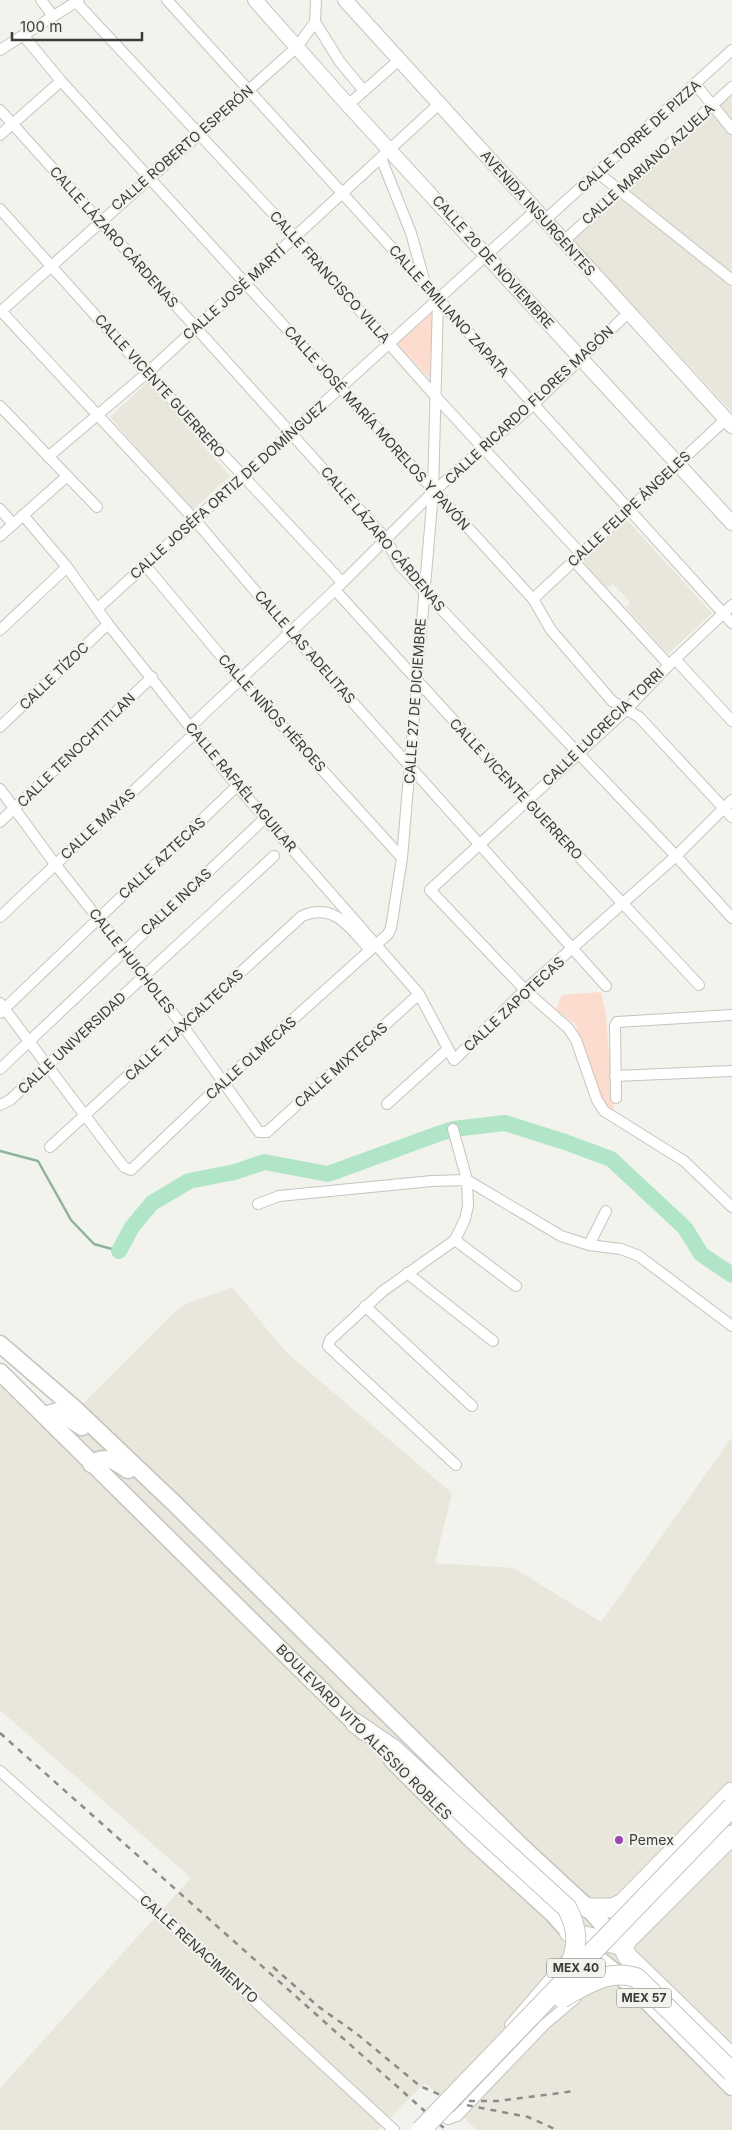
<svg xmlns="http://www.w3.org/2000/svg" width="732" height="2130" viewBox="0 0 732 2130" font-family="Inter,sans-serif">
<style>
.built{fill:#e9e7db}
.green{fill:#fcdccf}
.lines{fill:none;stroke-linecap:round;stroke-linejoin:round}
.stream{stroke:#8db39c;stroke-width:2.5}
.river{stroke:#b0e6c7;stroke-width:16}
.street-casing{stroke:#c5c4bf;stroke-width:12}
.secondary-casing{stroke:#c5c4bf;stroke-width:16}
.primary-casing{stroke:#c5c4bf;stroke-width:19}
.highway-casing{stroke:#c5c4bf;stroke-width:21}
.street{stroke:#fff;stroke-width:10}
.secondary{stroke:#fff;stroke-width:14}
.primary{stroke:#fff;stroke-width:16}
.highway{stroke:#fff;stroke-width:19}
.rail{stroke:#8b8b88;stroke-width:2.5;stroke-dasharray:6 6;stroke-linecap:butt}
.highway-bridge-casing{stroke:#c5c4bf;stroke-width:21;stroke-linecap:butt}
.highway-bridge{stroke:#fff;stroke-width:19}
.poi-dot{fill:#9a45b2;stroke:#f3f3ee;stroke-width:2}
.labels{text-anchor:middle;stroke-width:4.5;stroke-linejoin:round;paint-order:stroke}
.shield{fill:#f3f3ee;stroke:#72726f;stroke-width:1}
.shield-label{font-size:12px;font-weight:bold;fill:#3b3b39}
.street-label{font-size:14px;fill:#3b3b39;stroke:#f3f3ee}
.poi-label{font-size:14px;fill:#3b3b39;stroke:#f3f3ee;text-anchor:start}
</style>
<rect width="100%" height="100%" fill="#f3f3ee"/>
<g class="built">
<polygon points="732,87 732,412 572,239"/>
<polygon points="148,382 230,476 191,511 110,417"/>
<polygon points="627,520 712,613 668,654 626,607 630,602 613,584 607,588 583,561"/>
<polygon points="232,1287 287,1353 452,1493 435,1563 514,1568 601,1622 732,1437 732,2130 477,2130 425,2083 378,2130 0,2130 0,2088 191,1878 0,1710 0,1378 56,1430 181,1306"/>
</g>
<g class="green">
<polygon points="433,310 431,380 397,344"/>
<polygon points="601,992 606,1016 614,1112 606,1110 575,1024 556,1010 562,995"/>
</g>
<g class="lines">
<polyline class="stream" points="0,1151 38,1161 71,1220 94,1244 119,1251"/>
<polyline class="river" points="119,1251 132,1227 152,1203 189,1181 235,1172 264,1162 328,1174 438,1134 453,1129 505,1123 565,1142 611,1159 685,1228 701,1254 732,1275"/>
<defs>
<g id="street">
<polyline points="41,0 53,16"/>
<polyline points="167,0 732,623"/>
<polyline points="316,0 315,22 340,62 364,91"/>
<polyline points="76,2 296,238 436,397 581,554"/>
<polyline points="23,35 61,81 533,599 551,630 612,701 639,717 732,817"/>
<polyline points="0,50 79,0"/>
<polyline points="696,85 732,129"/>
<polyline points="348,105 399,60"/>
<polyline points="0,110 386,539 399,564 423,590 676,856 732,918"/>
<polyline points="0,135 61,81"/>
<polyline points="381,158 411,233 425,283"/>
<polyline points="598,173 732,280"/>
<polyline points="0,209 147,373 342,582"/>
<polyline points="545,220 732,50"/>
<polyline points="564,241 732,87"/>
<polyline points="1,311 195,520 290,632 606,986"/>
<polyline points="0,312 297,47 315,22"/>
<polyline points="0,406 97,507"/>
<polyline points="48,457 147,373 439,104"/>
<polyline points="0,509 13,524"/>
<polyline points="23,515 67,567 108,624 237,786 419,994 454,1060 525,990 676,856 732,800"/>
<polyline points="0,536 66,477"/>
<polyline points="573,560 669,665"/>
<polyline points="145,565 241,680 402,858"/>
<polyline points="335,590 526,800 699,985"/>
<polyline points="533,599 726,419"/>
<polyline points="732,605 669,665 627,709 430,890 525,990 568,1028 576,1040 597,1100 604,1111 684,1161 732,1207"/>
<polyline points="98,608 536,210"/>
<polyline points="0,630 67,567"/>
<polyline points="675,659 732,721"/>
<polyline points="191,726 335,590 433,492 534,404 629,312"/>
<polyline points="0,727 108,624"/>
<polyline points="0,789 55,864 183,1026 259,1132 267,1132 419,994"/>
<polyline points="0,822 152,677"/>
<polyline points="0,917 196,732"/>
<polyline points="0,1003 124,1167 131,1170 223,1082 388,934 391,928 402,858 433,492 438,300"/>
<polyline points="0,1013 237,786"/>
<polyline points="0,1069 265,818"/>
<polyline points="615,1076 732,1071"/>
<polyline points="616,1098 615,1026 617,1022 732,1015"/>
<polyline points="387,1104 448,1049"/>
<polyline points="0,1105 10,1100 274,856"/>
<polyline points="453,1129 467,1180 468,1206 465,1219 455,1240 383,1291 330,1340 328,1346 456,1465"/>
<path d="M50,1147l252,-231c33,-14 48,12 68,34"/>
<polyline points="467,1180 561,1236 589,1245 621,1249 639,1256 732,1326"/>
<polyline points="258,1204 279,1196 432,1181 467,1180"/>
<polyline points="455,1240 516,1286"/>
<polyline points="589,1245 606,1211"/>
<polyline points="407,1273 493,1341"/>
<polyline points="365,1306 472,1406"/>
<polyline points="0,1771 175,1927 394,2130"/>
<polyline points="510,2025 566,1960"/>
<polyline points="438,2108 442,2115 448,2119 457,2116 545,2024 576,1998"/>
</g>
<g id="secondary">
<polyline points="255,0 348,105 732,523"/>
<polyline points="345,0 732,426"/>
</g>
<g id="primary">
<polyline points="0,1344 73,1407 176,1505 520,1845 588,1908 618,1942"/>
<polyline points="0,1372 364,1732"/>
<polyline points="45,1415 58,1411 82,1427"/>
<path d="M91,1464c15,-11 24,-2 37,6"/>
<polyline points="392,1760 474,1842 552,1913 581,1945 631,1985 732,2087"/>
</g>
<g id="highway">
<polyline points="355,1723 393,1749"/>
<polyline points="623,1903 618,1934 627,1956 732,2058"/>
<polyline points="588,1908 613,1908 623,1903 732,1792"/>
<polyline points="569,1932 616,1944"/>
<polyline points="621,1946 732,1835"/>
</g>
</defs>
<use href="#street" class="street-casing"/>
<use href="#secondary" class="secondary-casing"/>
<use href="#primary" class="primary-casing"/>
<use href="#highway" class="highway-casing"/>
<use href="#street" class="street"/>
<use href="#secondary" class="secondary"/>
<use href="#primary" class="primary"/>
<use href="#highway" class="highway"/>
<g class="rail">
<polyline points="0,1733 446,2130"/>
<polyline points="273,1967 319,2007 357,2034 420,2086 461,2104 528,2117 557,2130"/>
<polyline points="469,2101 498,2101 575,2091"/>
</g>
<defs>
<g id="highway-bridge">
<path d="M393,1749l174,159c12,23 12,41 -1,64"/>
<path d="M562,1998c24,-13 47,-30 75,-20l95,94"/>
<polyline points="421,2130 732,1807"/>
</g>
</defs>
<use href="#highway-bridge" class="highway-bridge-casing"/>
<use href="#highway-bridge" class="highway-bridge"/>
</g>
<circle class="poi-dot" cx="619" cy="1840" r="5"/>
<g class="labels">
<g class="shield">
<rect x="547" y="1958.5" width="58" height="19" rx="4"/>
<rect x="616.5" y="1988.5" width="55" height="19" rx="4"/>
</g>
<g class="shield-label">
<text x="576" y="1972">MEX 40</text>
<text x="644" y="2002">MEX 57</text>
</g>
<g class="street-label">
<text transform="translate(639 136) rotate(-42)" y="5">CALLE TORRE DE PIZZA</text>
<text transform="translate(182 148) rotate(-41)" y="5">CALLE ROBERTO ESPERÓN</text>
<text transform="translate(648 164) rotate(-42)" y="5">CALLE MARIANO AZUELA</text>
<text transform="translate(538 213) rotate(48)" y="5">AVENIDA INSURGENTES</text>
<text transform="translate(114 237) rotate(48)" y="5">CALLE LÁZARO CÁRDENAS</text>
<text transform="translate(493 262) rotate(48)" y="5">CALLE 20 DE NOVIEMBRE</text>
<text transform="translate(330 277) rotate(48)" y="5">CALLE FRANCISCO VILLA</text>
<text transform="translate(234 293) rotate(-42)" y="5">CALLE JOSÉ MARTÍ</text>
<text transform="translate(449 311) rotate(48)" y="5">CALLE EMILIANO ZAPATA</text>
<text transform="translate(160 386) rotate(48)" y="5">CALLE VICENTE GUERRERO</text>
<text transform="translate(529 405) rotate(-43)" y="5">CALLE RICARDO FLORES MAGÓN</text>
<text transform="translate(377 428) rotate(48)" y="5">CALLE JOSÉ MARÍA MORELOS Y PAVÓN</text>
<text transform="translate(228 490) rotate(-42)" y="5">CALLE JOSÉFA ORTIZ DE DOMÍNGUEZ</text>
<text transform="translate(629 509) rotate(-43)" y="5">CALLE FELIPE ÁNGELES</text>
<text transform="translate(383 539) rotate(50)" y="5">CALLE LÁZARO CÁRDENAS</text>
<text transform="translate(305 647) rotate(49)" y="5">CALLE LAS ADELITAS</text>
<text transform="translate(54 676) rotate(-44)" y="5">CALLE TÍZOC</text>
<text transform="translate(415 701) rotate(-86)" y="5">CALLE 27 DE DICIEMBRE</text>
<text transform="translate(272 713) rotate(48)" y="5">CALLE NIÑOS HÉROES</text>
<text transform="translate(603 727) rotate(-44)" y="5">CALLE LUCRECIA TORRI</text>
<text transform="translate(76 750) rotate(-44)" y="5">CALLE TENOCHTITLAN</text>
<text transform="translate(241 787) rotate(50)" y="5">CALLE RAFAÉL AGUILAR</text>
<text transform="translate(516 789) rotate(47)" y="5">CALLE VICENTE GUERRERO</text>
<text transform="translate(98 824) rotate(-43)" y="5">CALLE MAYAS</text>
<text transform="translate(162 858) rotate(-43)" y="5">CALLE AZTECAS</text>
<text transform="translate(176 902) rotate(-43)" y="5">CALLE INCAS</text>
<text transform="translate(132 961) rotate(52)" y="5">CALLE HUICHOLES</text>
<text transform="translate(514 1004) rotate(-43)" y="5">CALLE ZAPOTECAS</text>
<text transform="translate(184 1025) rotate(-43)" y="5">CALLE TLAXCALTECAS</text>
<text transform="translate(72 1043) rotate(-43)" y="5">CALLE UNIVERSIDAD</text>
<text transform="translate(251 1058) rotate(-42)" y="5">CALLE OLMECAS</text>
<text transform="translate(341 1065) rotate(-42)" y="5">CALLE MIXTECAS</text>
<text transform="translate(364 1732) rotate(45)" y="5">BOULEVARD VITO ALESSIO ROBLES</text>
<text transform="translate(199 1949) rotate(42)" y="5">CALLE RENACIMIENTO</text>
</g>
<g class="poi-label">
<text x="629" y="1845">Pemex</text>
</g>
</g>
<path d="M12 32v8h130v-8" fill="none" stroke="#3b3b39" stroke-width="2.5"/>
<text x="20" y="32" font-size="15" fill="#3b3b39" stroke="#f3f3ee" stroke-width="4" paint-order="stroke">100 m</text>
</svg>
